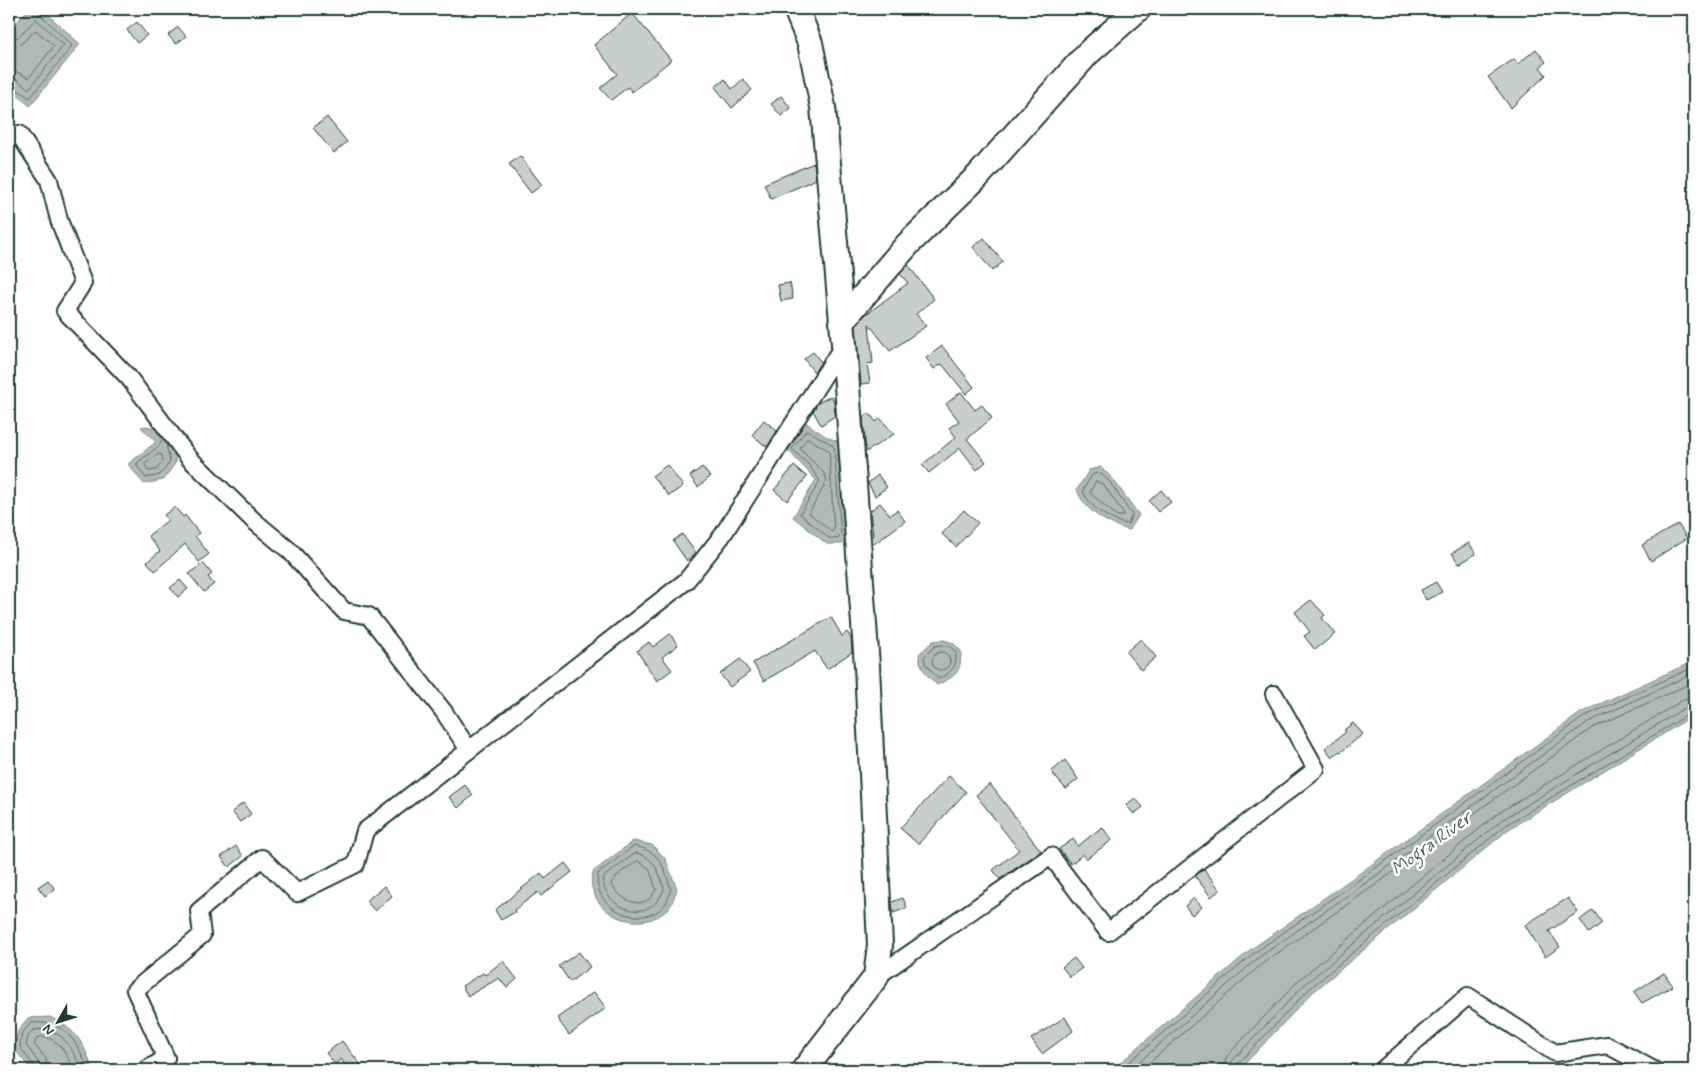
<svg xmlns="http://www.w3.org/2000/svg" width="1703" height="1079" viewBox="0 0 1703 1079" font-family="Mynerve,sans-serif">
<style>
.water{fill:#afbab7;stroke:#758883}
.lines{fill:none;stroke-linecap:round;stroke-linejoin:round}
.shore{stroke:#596f68;stroke-width:1}
.building{fill:#c7cfcc;stroke:#1f3d34}
.street-casing{stroke:#1f3d34;stroke-width:20}
.secondary-casing{stroke:#1f3d34;stroke-width:28}
.street{stroke:#fff;stroke-width:16}
.secondary{stroke:#fff;stroke-width:24}
.labels{text-anchor:middle;stroke-width:5;stroke-linejoin:round;paint-order:stroke}
.water-label{font-size:18px;font-style:italic;fill:#4a625b;stroke:#fff}
</style>
<rect width="100%" height="100%" fill="#fff"/>
<filter id="ink" filterUnits="userSpaceOnUse"><feTurbulence type="fractalNoise" baseFrequency=".02" numOctaves="2"/><feDisplacementMap in="SourceGraphic" scale="10" xChannelSelector="R" yChannelSelector="G"/><feConvolveMatrix kernelMatrix="1 2 1 2 8 2 1 2 1" color-interpolation-filters="sRGB"/></filter>
<g filter="url(#ink)">
<g class="water">
<polygon points="29,9 42,9 80,44 30,106 9,88 9,30"/>
<polygon points="805,422 825,436 839,442 843,469 846,534 843,544 827,544 793,517 816,480 786,448"/>
<path d="M146,426c24,5 25,14 30,36l-13,18 -19,4 -16,-20 28,-22 -15,-15z"/>
<path d="M1101,467l11,11 27,37 -9,15c-20,-4 -46,-19 -53,-40l12,-20z"/>
<path d="M944,640l9,3 8,8c0,22 -5,25 -24,34 -10,-9 -17,-17 -18,-31l14,-13z"/>
<polygon points="1694,661 1694,715 1509,829 1312,993 1239,1070 1112,1070 1250,950 1367,868 1582,712"/>
<path d="M633,841l19,4 13,13 12,31c-3,7 -5,17 -10,21 -23,22 -68,10 -75,-23 -1,-4 0,-11 1,-15z"/>
<path d="M50,1017c27,13 33,25 43,53h-62l-17,-22 4,-17 10,-13z"/>
</g>
<g class="lines">
<g class="shore">
<polyline points="9,40 18,37 36,19 64,45 29,89 16,79 9,78"/>
<polyline points="9,47 21,44 36,30 54,46 29,78 17,72 9,70"/>
<polyline points="9,84 30,98 72,46 40,14 39,9"/>
<polygon points="807,430 834,446 841,533 838,539 829,538 800,514 820,481 809,465 792,449"/>
<polygon points="808,438 829,451 834,529 832,532 809,513 827,481 824,473 800,449"/>
<polyline points="164,441 161,441 159,446 136,464 146,478 160,475 170,462 166,444"/>
<polygon points="159,454 162,455 163,461 156,470 148,471 145,464"/>
<path d="M1100,473l9,8 23,34 -4,9c-15,-1 -42,-19 -45,-34l9,-15z"/>
<polygon points="1096,481 1104,485 1123,513 1123,516 1117,516 1090,493"/>
<path d="M943,645l8,2 5,6c1,14 -5,20 -18,26l-13,-16 -1,-6 11,-11z"/>
<circle cx="941" cy="661" r="9"/>
<path d="M634,846c27,5 29,20 37,43 -2,6 -4,14 -8,18 -24,23 -72,0 -65,-33z"/>
<path d="M636,853c19,4 23,19 28,36 -15,41 -66,15 -60,-12z"/>
<path d="M638,861l11,7 7,21c-9,24 -37,13 -45,-6l9,-10z"/>
<path d="M35,1070l-1,-4 -14,-19 2,-14 9,-10c35,-3 46,18 57,47"/>
<path d="M41,1070l-2,-7 -13,-18 2,-9 5,-6c28,-5 40,18 48,40"/>
<path d="M48,1070l-2,-11 -12,-15 4,-7c20,-2 29,17 35,33"/>
<polyline points="1120,1070 1254,953 1370,872 1585,716 1694,667"/>
<polyline points="1130,1070 1258,958 1374,877 1588,722 1694,673"/>
<polyline points="1141,1070 1262,964 1378,883 1592,728 1694,682"/>
<polyline points="1222,1070 1227,1056 1299,980 1497,814 1683,700 1694,698"/>
<polyline points="1229,1070 1232,1061 1304,985 1502,820 1686,707 1694,705"/>
<polyline points="1236,1070 1237,1065 1308,990 1506,825 1694,711"/>
</g>
</g>
<g class="building">
<polygon points="632,13 671,60 632,92 628,87 611,100 600,88 617,74 594,45"/>
<polygon points="137,22 147,35 137,43 127,30"/>
<polygon points="178,27 186,36 176,44 168,35"/>
<polygon points="1536,49 1546,62 1540,67 1546,75 1511,108 1488,77 1514,59 1518,64"/>
<polygon points="725,79 732,89 743,79 752,90 732,108 715,87"/>
<polygon points="781,96 791,108 781,116 771,104"/>
<polygon points="327,117 347,142 334,153 313,128"/>
<polygon points="520,156 542,185 531,193 509,164"/>
<polygon points="814,163 816,179 771,199 764,184"/>
<polygon points="984,238 1003,262 992,271 973,247"/>
<polygon points="908,265 934,299 916,314 926,326 890,351 869,324 873,363 867,364 870,383 861,384 856,326 864,316 908,283 900,274"/>
<polygon points="790,283 793,299 781,301 778,285"/>
<polygon points="942,346 974,387 966,394 942,364 934,369 926,358"/>
<polygon points="813,352 821,362 814,372 804,359"/>
<polygon points="961,392 975,410 982,405 992,418 967,439 986,462 977,470 960,448 929,473 922,465 956,437 949,428 959,421 946,404"/>
<polygon points="831,396 834,401 835,416 821,425 813,411 818,403"/>
<polygon points="869,413 876,422 880,418 894,434 866,452 863,418"/>
<polygon points="764,420 777,431 767,447 752,435"/>
<polygon points="667,465 683,486 669,496 652,476"/>
<polygon points="794,466 807,477 787,501 774,490"/>
<polygon points="702,467 710,477 698,487 690,476"/>
<polygon points="878,475 887,487 875,496 868,483"/>
<polygon points="1161,490 1171,502 1158,512 1149,501"/>
<polygon points="880,503 890,515 897,510 905,521 874,544 870,511"/>
<polygon points="175,507 183,517 185,515 199,533 195,536 209,554 199,562 185,544 155,571 147,562 160,551 148,536 168,520 164,515"/>
<polygon points="964,510 978,523 956,547 942,534"/>
<polygon points="1678,524 1687,538 1651,561 1642,545"/>
<polygon points="682,534 696,553 687,561 673,541"/>
<polygon points="1469,543 1476,554 1459,564 1452,553"/>
<polygon points="203,563 212,574 208,577 214,584 204,592 189,574"/>
<polygon points="180,580 188,589 178,597 170,588"/>
<polygon points="1436,582 1442,592 1426,600 1421,590"/>
<polygon points="1311,600 1325,615 1322,618 1335,634 1315,650 1304,636 1310,632 1295,612"/>
<polygon points="831,617 842,636 847,632 851,638 852,652 827,669 815,651 764,681 753,663"/>
<polygon points="670,634 678,645 662,657 672,670 657,681 637,651 649,642 653,647"/>
<polygon points="1141,639 1156,657 1141,670 1126,652"/>
<polygon points="740,659 750,672 730,687 720,674"/>
<polygon points="1353,723 1363,734 1341,752 1340,751 1332,757 1325,748 1346,732 1344,730"/>
<polygon points="1065,760 1078,779 1066,789 1051,772"/>
<polygon points="949,776 966,792 918,844 900,828"/>
<polygon points="990,784 1041,851 1000,879 993,870 1019,850 976,795"/>
<polygon points="465,785 473,795 458,808 449,797"/>
<polygon points="1135,798 1143,807 1134,814 1126,805"/>
<polygon points="243,803 251,814 240,822 232,812"/>
<polygon points="1102,827 1112,840 1086,859 1083,854 1071,864 1059,849 1073,839 1078,846"/>
<polygon points="236,846 243,856 229,867 221,857"/>
<polygon points="565,863 572,872 541,896 538,892 514,910 515,912 501,920 495,910 541,873 545,879"/>
<polygon points="1204,869 1220,890 1211,897 1195,876"/>
<polygon points="48,880 55,889 45,896 38,887"/>
<polygon points="384,886 392,896 375,911 366,901"/>
<polygon points="903,898 907,908 893,913 892,902"/>
<polygon points="1194,898 1202,907 1192,915 1185,906"/>
<polygon points="1568,898 1578,912 1549,931 1560,947 1545,957 1525,925"/>
<polygon points="1593,910 1602,923 1589,933 1580,920"/>
<polygon points="579,952 590,967 570,982 559,966"/>
<polygon points="1074,958 1082,968 1070,977 1062,967"/>
<polygon points="503,961 517,979 507,988 499,978 468,996 462,986 483,973 485,975"/>
<polygon points="1664,973 1673,986 1642,1003 1634,992"/>
<polygon points="594,992 606,1008 569,1035 557,1018"/>
<polygon points="1065,1017 1073,1031 1042,1054 1031,1039"/>
<polygon points="342,1041 365,1070 349,1070 341,1059 335,1064 326,1053"/>
</g>
<g class="lines">
<defs>
<g id="street">
<polyline points="9,139 19,134 49,180 59,220 83,283 65,311 129,378 189,458 254,521 290,551 344,611 369,616 444,712 469,750"/>
<polyline points="876,977 1051,856 1108,932 1316,769 1274,694"/>
<polyline points="146,1070 166,1058 135,990 202,935 199,911 262,858 297,893 356,864 365,831 686,581 722,536 844,344"/>
<polyline points="1382,1070 1468,996 1555,1053 1607,1045 1654,1070"/>
</g>
<g id="secondary">
<polyline points="796,9 810,43 823,107 844,344 867,666 880,945 876,977 804,1070"/>
<polyline points="842,321 908,244 979,175 1088,53 1138,9"/>
</g>
</defs>
<use href="#street" class="street-casing"/>
<use href="#secondary" class="secondary-casing"/>
<use href="#street" class="street"/>
<use href="#secondary" class="secondary"/>
</g>
</g>
<g class="labels">
<g class="water-label">
<text transform="translate(1431 843) rotate(-36)" y="6">Mogra River</text>
</g>
</g>
<rect width="1703" height="1079" fill="none" stroke="#fff" stroke-width="30"/>
<rect x="15" y="15" width="1673" height="1049" fill="none" stroke="#1f3d34" stroke-width="2" filter="url(#ink)"/>
<g transform="translate(58 1022) rotate(231)" stroke="#ffffff" stroke-width="4" paint-order="stroke">
<path d="M0-4L9 19L0 12L-9 19Z" fill="#1f3d34"/>
<text y="-8" font-size="14" font-weight="bold" text-anchor="middle" fill="#1f3d34">N</text>
</g>
</svg>
